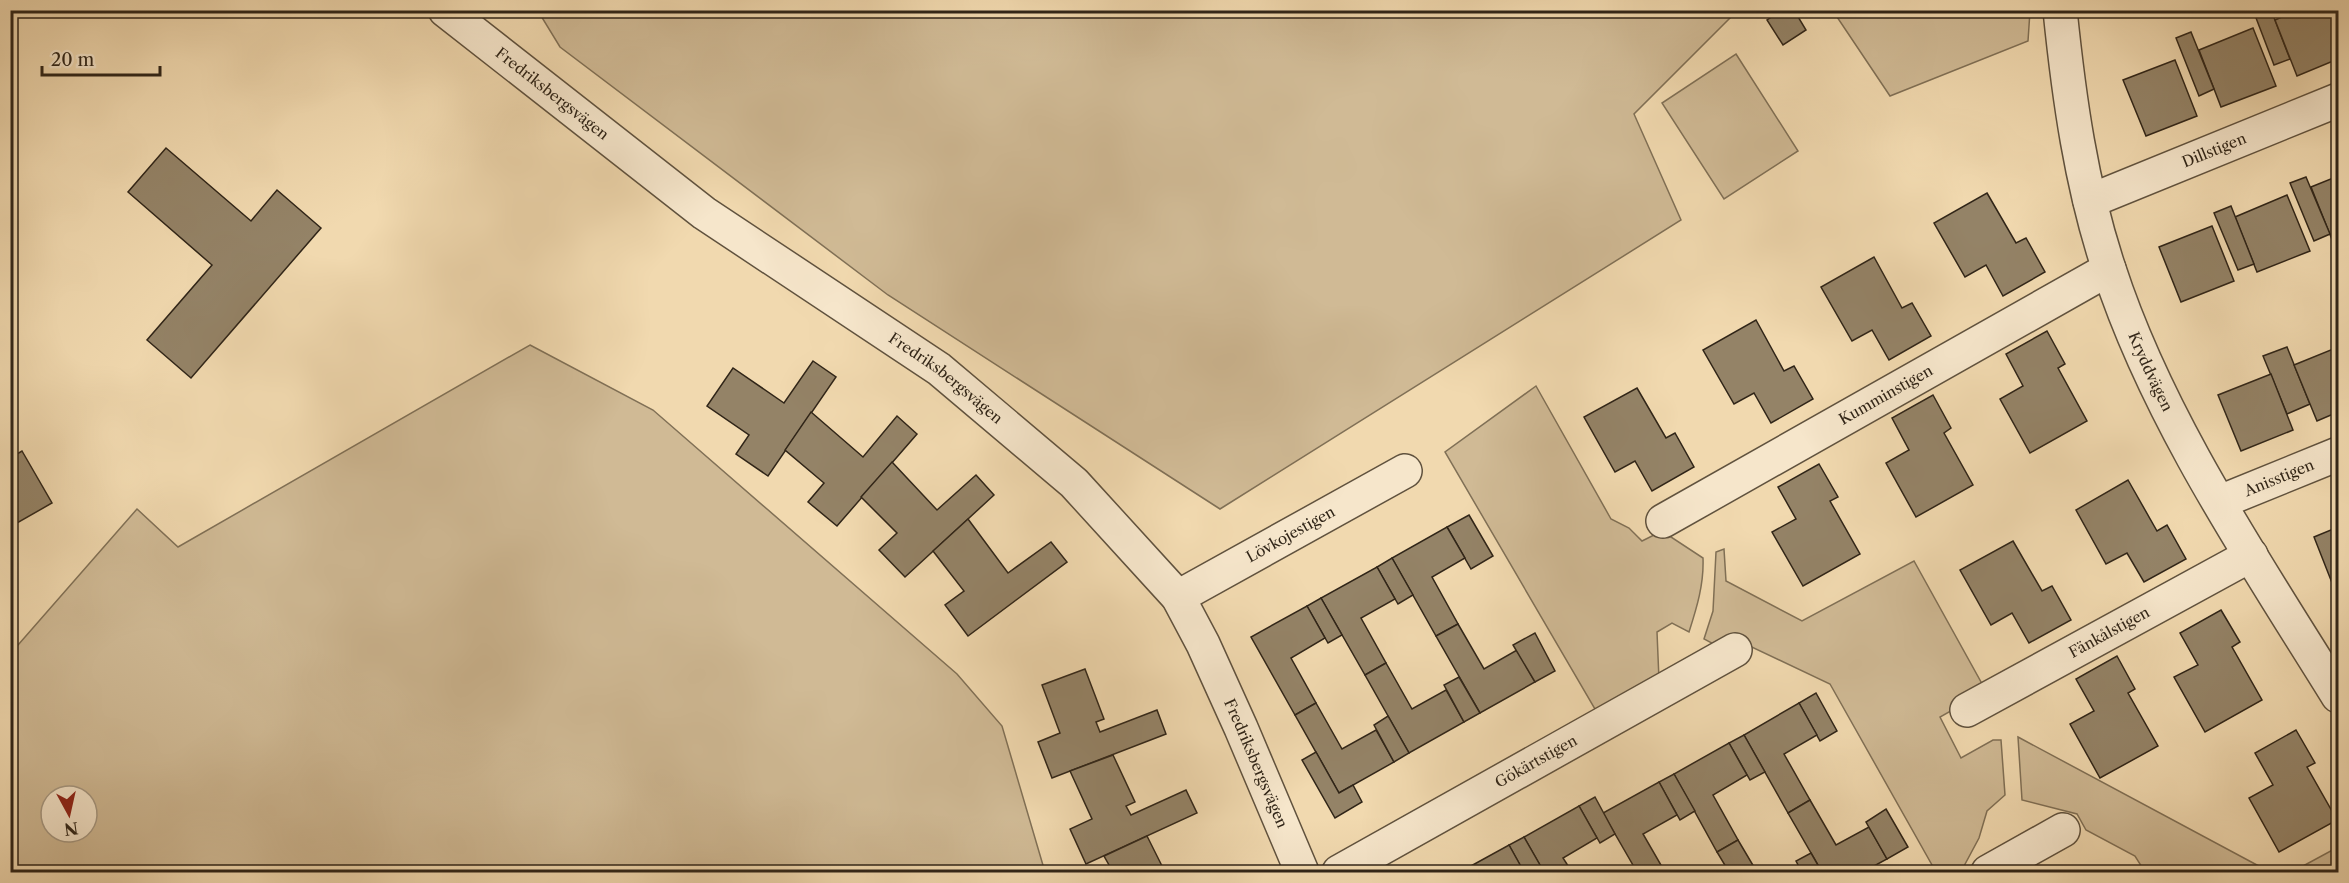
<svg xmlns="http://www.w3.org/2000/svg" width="2349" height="883" viewBox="0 0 2349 883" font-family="'Libre Caslon Text',serif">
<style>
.green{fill:#d0ba95;stroke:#807056;stroke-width:1.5;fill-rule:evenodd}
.building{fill:#948367;stroke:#302518;stroke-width:1.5}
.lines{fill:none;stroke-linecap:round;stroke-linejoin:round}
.minor-casing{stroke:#60523e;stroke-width:36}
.minor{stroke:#f6e6cb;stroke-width:33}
.labels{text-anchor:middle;stroke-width:6;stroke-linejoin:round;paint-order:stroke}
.street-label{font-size:15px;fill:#302518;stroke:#f6e6cb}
</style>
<rect width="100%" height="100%" fill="#f1d9af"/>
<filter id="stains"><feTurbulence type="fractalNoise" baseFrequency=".00333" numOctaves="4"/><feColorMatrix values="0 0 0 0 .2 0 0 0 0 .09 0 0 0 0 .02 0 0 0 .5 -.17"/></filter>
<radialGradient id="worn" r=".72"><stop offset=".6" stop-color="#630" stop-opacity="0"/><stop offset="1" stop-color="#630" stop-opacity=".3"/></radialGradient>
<g class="green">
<polygon points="538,11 1737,11 1634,114 1681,220 1220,509 888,295 560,47"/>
<polygon points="1833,11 2030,11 2028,41 1890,96"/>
<polygon points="1736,54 1798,151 1724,199 1662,103"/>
<path d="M530,345l123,65 304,264 45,52 43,146h-1034v-219l126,-144 41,38zM51,796h36v36h-36z"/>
<path d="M1536,386l75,133 18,9 13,13 16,-8h7l38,25c1,26 -6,49 -14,74l-17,-9 -15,9 2,48 -60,36 -154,-264z"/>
<polygon points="1724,549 1726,581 1802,621 1914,561 1986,691 1940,717 1961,758 1993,740 2001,740 2005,795 1987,811 1979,838 1964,866 1957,872 1936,872 1830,684 1735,639 1719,647 1704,639 1713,611 1716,552"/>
<polygon points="2018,737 2270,872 2145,872 2135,856 2086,830 2077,814 2022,800"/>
<polygon points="2338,847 2338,872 2292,872"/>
</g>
<g class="building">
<polygon points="1782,10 1794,10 1806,30 1783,45 1767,20"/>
<polygon points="2253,10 2271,10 2290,59 2274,65"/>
<polygon points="2298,10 2335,10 2338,20 2338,59 2297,76 2275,20"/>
<polygon points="2253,28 2276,86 2221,107 2199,50"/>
<polygon points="2191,32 2214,89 2199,96 2176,38"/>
<polygon points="2175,60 2197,116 2146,136 2123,80"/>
<polygon points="166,148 251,221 277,190 321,228 191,378 147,340 212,265 128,192"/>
<polygon points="2338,176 2338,240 2333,242 2311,187"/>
<polygon points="2306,177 2330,234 2314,241 2290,183"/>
<polygon points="1987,193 2016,243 2026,238 2045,272 2003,296 1986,265 1965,277 1934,223"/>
<polygon points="2287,195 2310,251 2257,272 2235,217"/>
<polygon points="2231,206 2254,264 2238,270 2214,213"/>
<polygon points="2212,226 2234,281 2181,302 2159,247"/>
<polygon points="1874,257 1902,308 1912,303 1931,336 1889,360 1872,330 1852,341 1821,287"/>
<polygon points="1756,320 1784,371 1794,366 1813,399 1771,423 1754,393 1734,404 1703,350"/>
<polygon points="2047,331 2065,364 2058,368 2087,421 2030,453 2000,399 2023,386 2006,354"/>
<polygon points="2287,347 2310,404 2287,414 2263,356"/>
<polygon points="2338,347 2338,412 2317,421 2294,365"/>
<polygon points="813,361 836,377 768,476 736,454 749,435 707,406 733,368 784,403"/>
<polygon points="2271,374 2293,430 2241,451 2218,395"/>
<polygon points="1637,388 1666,438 1675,433 1694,467 1652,491 1635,461 1615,472 1584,417"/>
<polygon points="1933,395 1951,428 1944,433 1973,485 1916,517 1886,463 1909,450 1892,418"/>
<polygon points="811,412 863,457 897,416 917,434 837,526 808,502 824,483 785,450"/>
<polygon points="22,451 52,503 10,527 10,458"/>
<polygon points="892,462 937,510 976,475 994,495 905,577 879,550 897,533 861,497"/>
<polygon points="1819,464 1838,497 1830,501 1860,554 1803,586 1772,532 1796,519 1778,487"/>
<polygon points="2128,480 2157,531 2167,525 2186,559 2144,582 2127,553 2106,564 2076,510"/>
<polygon points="1469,515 1493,556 1471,569 1447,527"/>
<polygon points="968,519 1008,573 1051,542 1067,562 968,636 945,605 964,591 933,551"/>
<polygon points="1447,527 1465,558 1432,577 1458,624 1436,636 1392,558"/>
<polygon points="2338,527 2338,592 2336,593 2314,537"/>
<polygon points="2013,541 2042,591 2052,586 2071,620 2029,643 2012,613 1991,625 1960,570"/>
<polygon points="1392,558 1413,595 1398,604 1377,567"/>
<polygon points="1377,567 1395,599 1361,618 1386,663 1365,675 1321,598"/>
<polygon points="1321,598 1342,635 1328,643 1307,606"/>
<polygon points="1307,606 1325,638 1291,658 1316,703 1295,715 1251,637"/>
<polygon points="2221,610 2240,642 2232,647 2262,700 2205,732 2174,677 2198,665 2180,633"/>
<polygon points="1458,624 1484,669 1517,650 1535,682 1480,713 1436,636"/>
<polygon points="1535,633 1555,671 1535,682 1513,645"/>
<polygon points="2117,656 2135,689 2128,693 2158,746 2100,778 2070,724 2094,711 2076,679"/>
<polygon points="1386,663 1412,709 1446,690 1464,722 1409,753 1365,675"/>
<polygon points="1085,669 1104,719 1096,722 1100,732 1157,710 1166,734 1052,778 1038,742 1060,733 1042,685"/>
<polygon points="1459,677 1480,713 1464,722 1444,685"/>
<polygon points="1816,693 1837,731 1820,741 1799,703"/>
<polygon points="1316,703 1342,749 1376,730 1394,762 1339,793 1295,715"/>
<polygon points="1799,703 1817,735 1784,754 1810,800 1788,813 1744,735"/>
<polygon points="1388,716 1409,753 1394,762 1374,725"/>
<polygon points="2296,730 2315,763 2307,767 2337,820 2279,852 2249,798 2273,785 2255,753"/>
<polygon points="1744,735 1765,772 1750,780 1729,743"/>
<polygon points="1729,743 1747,775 1713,795 1738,840 1717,852 1674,774"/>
<polygon points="1316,752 1339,793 1353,785 1362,802 1335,818 1302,760"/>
<polygon points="1113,755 1135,802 1126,806 1131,815 1186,790 1197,813 1086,864 1070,829 1092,819 1070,771"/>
<polygon points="1674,774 1695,811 1680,820 1659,782"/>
<polygon points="1659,782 1677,815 1643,834 1665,872 1637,872 1603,813"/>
<polygon points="1595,797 1615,834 1600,843 1579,806"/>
<polygon points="1810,800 1836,845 1869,827 1887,859 1863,872 1822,872 1788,813"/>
<polygon points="1579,806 1597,838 1563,858 1572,872 1544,872 1524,837"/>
<polygon points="1886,809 1908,847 1887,859 1866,822"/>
<polygon points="1147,836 1165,872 1113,872 1104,856"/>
<polygon points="1524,837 1544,872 1524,872 1509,845"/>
<polygon points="1738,840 1757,872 1729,872 1717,852"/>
<polygon points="1509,845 1524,872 1460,872"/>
<polygon points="1811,853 1822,872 1802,872 1796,861"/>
</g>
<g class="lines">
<defs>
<g id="minor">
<path id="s1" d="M445,10l259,203 235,156 135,114 104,114 25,47 38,84 61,144"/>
<path id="s2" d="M2060,10c9,88 21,175 49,259 49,151 146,293 229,427"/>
<path id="s3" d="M2090,201l248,-101"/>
<path id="s4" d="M2220,502l118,-48"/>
<path id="s5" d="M1663,521l446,-252"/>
<path id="s6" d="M1178,597l227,-126"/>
<path id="s7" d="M1967,710l284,-155"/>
<path id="s8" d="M1339,872l396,-222"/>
<polyline points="1988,872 2063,830"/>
</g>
</defs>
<use href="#minor" class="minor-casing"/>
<use href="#minor" class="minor"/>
</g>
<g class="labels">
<g class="street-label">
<text dy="5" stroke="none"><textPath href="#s1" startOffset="136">Fredriksbergsvägen</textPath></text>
<text dy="5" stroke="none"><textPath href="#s3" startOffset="134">Dillstigen</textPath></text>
<text dy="5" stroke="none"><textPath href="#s2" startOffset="375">Kryddvägen</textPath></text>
<text dy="5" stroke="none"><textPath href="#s1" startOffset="622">Fredriksbergsvägen</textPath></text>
<text dy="5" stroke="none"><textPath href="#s5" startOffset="256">Kumminstigen</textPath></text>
<text dy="5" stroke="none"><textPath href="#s4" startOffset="64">Anisstigen</textPath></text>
<text dy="5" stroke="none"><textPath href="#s6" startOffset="129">Lövkojestigen</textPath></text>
<text dy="5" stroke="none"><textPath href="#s7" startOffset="162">Fänkålstigen</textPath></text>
<text dy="5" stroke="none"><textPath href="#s8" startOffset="226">Gökärtstigen</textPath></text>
<text dy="5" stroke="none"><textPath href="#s1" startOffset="1126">Fredriksbergsvägen</textPath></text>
</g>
</g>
<rect width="2349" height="883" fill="none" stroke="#f1d9af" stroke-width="36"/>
<rect x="12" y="12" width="2325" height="859" fill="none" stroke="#302518" stroke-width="3"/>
<rect x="18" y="18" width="2313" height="847" fill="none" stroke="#302518" stroke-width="1.5"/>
<g transform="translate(69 814) rotate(172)"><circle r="28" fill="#f6e6cb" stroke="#a79983" stroke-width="1.5"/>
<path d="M0-4.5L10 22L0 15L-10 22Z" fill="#8f2418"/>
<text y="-9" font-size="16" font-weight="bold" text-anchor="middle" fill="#302518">N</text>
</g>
<path d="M42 66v9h118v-9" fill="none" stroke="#302518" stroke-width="3"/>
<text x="51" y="66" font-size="18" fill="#302518" stroke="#f6e6cb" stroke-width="4.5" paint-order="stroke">20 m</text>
<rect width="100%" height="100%" filter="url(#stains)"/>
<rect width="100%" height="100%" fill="url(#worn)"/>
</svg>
